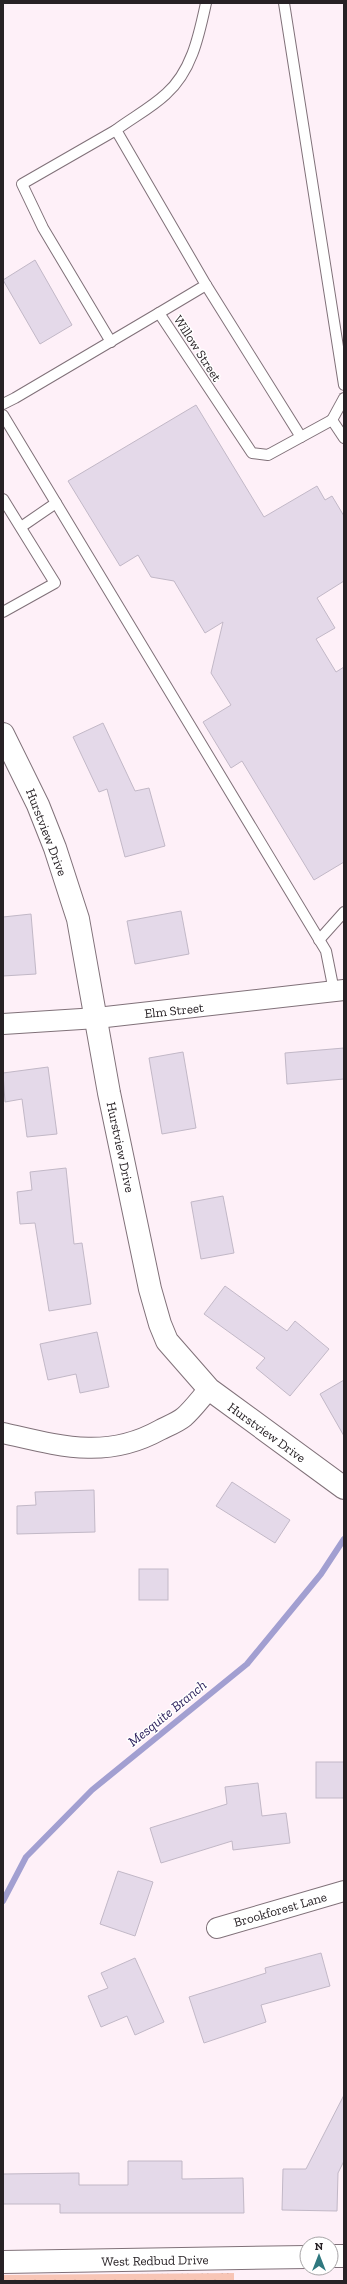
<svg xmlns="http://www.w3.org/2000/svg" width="347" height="2284" viewBox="0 0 347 2284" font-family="'Zilla Slab',serif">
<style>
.forest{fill:url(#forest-crowns)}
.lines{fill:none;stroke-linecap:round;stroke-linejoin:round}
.stream{stroke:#a29fd1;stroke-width:6}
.building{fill:#e4d9e9;stroke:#c2b8c7}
.service-casing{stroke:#807179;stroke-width:12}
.minor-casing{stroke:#807179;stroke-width:22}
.tertiary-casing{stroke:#807179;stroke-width:24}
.service{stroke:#fff;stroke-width:10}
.minor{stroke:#fff;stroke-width:20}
.tertiary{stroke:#fff;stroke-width:22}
.labels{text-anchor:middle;stroke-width:3;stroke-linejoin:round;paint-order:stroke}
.street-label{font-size:13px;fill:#272125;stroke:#fff}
.water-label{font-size:14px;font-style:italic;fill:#2d225e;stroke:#fff}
</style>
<defs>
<pattern id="forest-crowns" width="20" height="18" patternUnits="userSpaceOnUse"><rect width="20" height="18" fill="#f8c5b6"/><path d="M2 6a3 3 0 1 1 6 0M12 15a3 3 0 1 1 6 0" fill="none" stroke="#d5a99c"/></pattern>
</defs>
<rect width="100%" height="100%" fill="#fef0f8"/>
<polygon class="forest" points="234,2273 234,2281 3,2281 3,2275"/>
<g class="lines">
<polyline class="stream" points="3,1901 26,1857 92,1790 247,1664 321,1574 344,1539"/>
</g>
<g class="building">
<polygon points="35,260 72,325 40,344 3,280"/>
<polygon points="196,405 264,517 317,486 325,500 332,496 344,516 344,581 317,598 335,628 316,639 336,672 344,667 344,862 314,880 242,761 231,768 203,722 231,705 211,673 223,622 205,633 174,581 151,577 138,555 120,566 68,481"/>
<polygon points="103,723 135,791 149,788 165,846 125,857 107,789 99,792 73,737"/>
<polygon points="181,911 189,954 135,964 127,921"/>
<polygon points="31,914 36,974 3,976 3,917"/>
<polygon points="344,1048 344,1079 287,1084 285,1053"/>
<polygon points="183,1052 196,1128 162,1134 149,1058"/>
<polygon points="48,1067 57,1134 27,1137 22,1099 5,1102 3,1073"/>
<polygon points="66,1168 74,1244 82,1243 91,1304 49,1311 35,1223 20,1224 17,1192 32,1190 30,1172"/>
<polygon points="223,1196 234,1253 201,1259 191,1202"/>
<polygon points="225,1286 287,1331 295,1321 329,1349 290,1396 256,1368 265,1358 204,1314"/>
<polygon points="97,1332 109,1387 80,1393 76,1374 48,1380 40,1344"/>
<polygon points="344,1380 344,1436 320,1394"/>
<polygon points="232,1482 290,1520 275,1543 216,1506"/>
<polygon points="94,1490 95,1532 17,1534 17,1506 36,1505 35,1492"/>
<rect x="139" y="1569" width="29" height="31"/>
<rect x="316" y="1762" width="28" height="36"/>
<polygon points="258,1783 262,1816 286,1813 290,1843 233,1850 232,1841 161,1863 150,1828 227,1804 225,1787"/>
<polygon points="118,1871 153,1882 135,1936 100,1924"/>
<polygon points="321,1953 330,1986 261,2005 266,2022 204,2043 189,1997 266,1973 265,1968"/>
<polygon points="135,1958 164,2022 135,2035 127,2016 101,2027 88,1996 108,1988 101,1973"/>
<polygon points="344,2095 344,2161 338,2173 337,2211 282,2210 283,2169 306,2169"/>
<polygon points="128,2161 182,2161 182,2179 243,2178 244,2213 60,2213 60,2204 3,2204 3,2174 79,2173 79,2185 128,2185"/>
</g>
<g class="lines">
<defs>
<g id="service">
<polyline points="284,3 344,385"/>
<polyline points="206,285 301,437"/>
<path d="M159,313l47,-28 -90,-155c16,-12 35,-22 50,-36 26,-23 33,-59 40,-91"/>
<polyline points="111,342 43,228 22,184 116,130"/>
<polyline points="3,404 15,398 159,313 252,453 268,455 332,420"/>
<polyline points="3,415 326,951 334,991"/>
<polyline points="332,420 344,398"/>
<polyline points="332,420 344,438"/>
<polyline points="3,499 55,583 3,612"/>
<polyline points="21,527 56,503"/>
<polyline points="319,940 344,912"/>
</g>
<g id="minor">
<polyline points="3,1024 97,1018 344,990"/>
<path d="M3,1433c57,13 103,27 157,-3 8,-4 18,-8 24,-13 9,-8 17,-19 25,-28"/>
<polyline points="217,1928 344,1891"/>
</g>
<g id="tertiary">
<polyline points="3,734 38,805 55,848 78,919 109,1093 150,1289 160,1324 167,1341 209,1389 344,1488"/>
<polyline points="331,2256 344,2256"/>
<polyline points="3,2262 307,2257"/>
</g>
</defs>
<use href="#service" class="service-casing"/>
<use href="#minor" class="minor-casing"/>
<use href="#tertiary" class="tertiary-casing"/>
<use href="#service" class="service"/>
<use href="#minor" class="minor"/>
<use href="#tertiary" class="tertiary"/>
</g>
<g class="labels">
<g class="street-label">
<text transform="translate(198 348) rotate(57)" y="5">Willow Street</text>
<text transform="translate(47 832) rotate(69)" y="5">Hurstview Drive</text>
<text transform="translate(174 1010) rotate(-6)" y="5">Elm Street</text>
<text transform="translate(121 1147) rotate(78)" y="5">Hurstview Drive</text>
<text transform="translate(267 1432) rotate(36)" y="5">Hurstview Drive</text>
<text transform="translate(280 1909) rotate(-16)" y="5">Brookforest Lane</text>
<text transform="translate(155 2260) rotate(-1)" y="5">West Redbud Drive</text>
</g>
<g class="water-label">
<text transform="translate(167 1713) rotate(-39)" y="5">Mesquite Branch</text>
</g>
</g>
<rect width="347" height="2284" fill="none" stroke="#272125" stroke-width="8"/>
<g transform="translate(319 2256)"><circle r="19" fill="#ffffff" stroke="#a9a6a8"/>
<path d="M0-3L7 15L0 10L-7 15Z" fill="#2f787f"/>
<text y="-6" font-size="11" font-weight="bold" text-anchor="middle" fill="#272125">N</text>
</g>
</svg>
